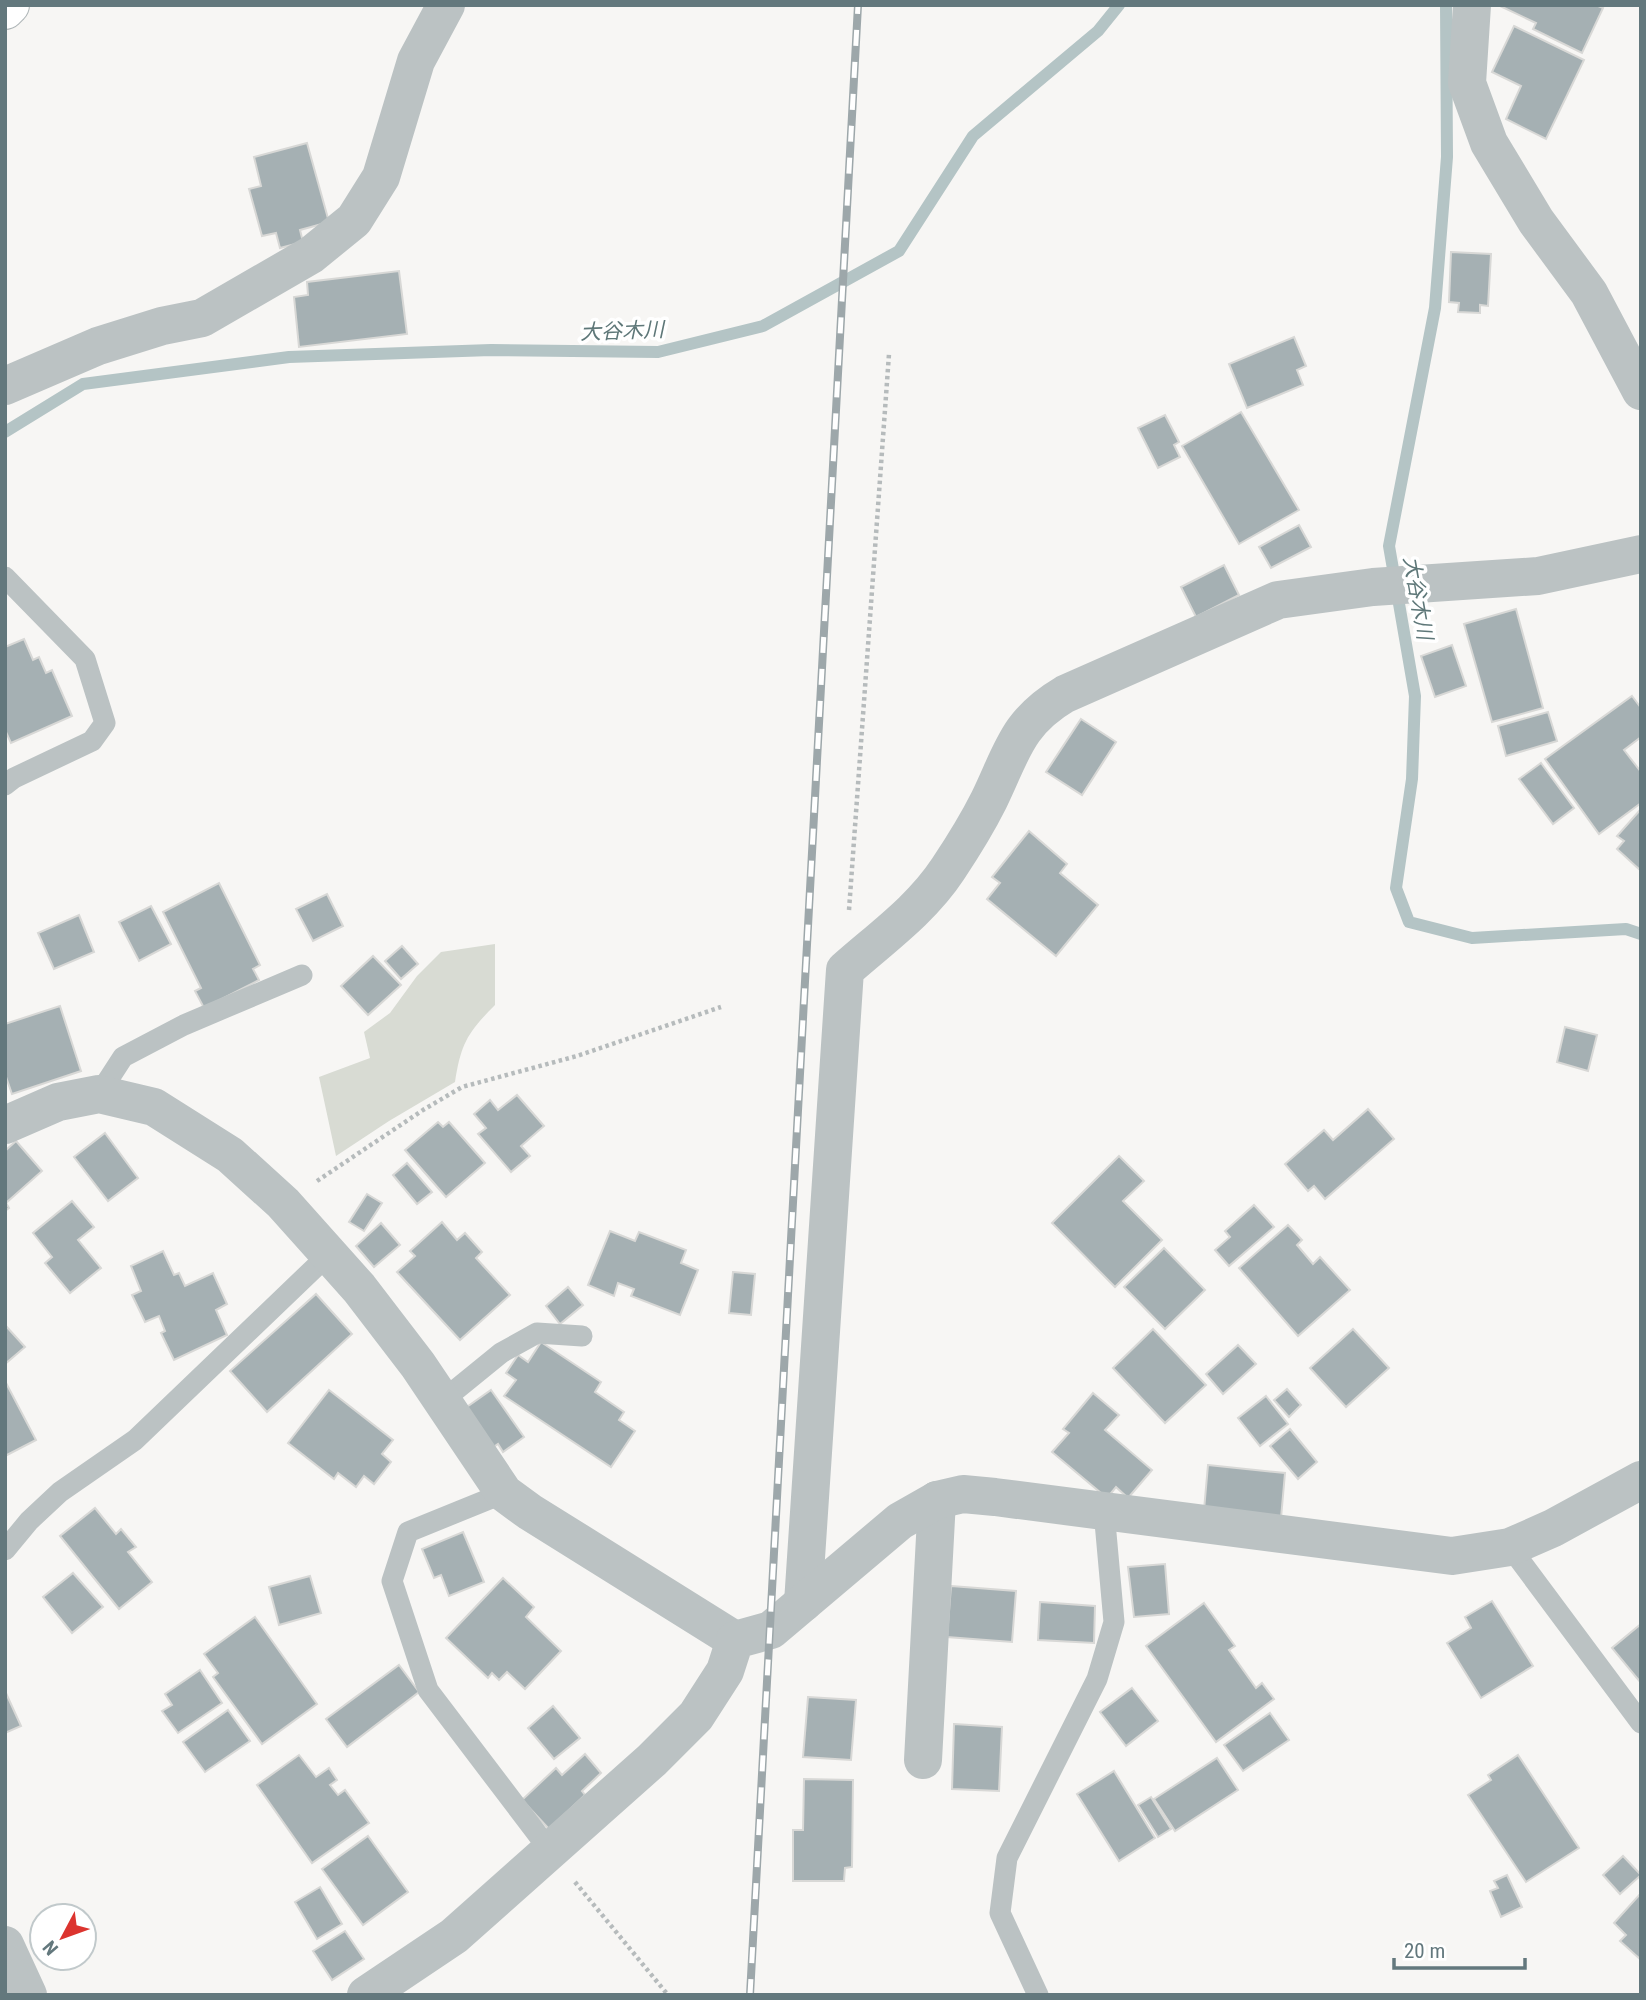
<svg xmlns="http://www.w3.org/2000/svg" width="1646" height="2000" viewBox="0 0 1646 2000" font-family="'Roboto Condensed','Noto Sans JP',sans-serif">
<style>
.green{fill:#d8dbd3}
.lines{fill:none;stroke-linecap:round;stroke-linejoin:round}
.stream{stroke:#b4c4c5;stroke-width:12}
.building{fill:#a5b0b3;stroke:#d8d8d6;stroke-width:2}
.primary-casing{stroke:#afb6b8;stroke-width:40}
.path{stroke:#b6bbbc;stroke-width:4.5;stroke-dasharray:3.5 3.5;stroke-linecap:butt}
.service{stroke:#bbc2c3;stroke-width:21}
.minor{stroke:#bbc2c3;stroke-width:38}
.primary{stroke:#fff;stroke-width:38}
.rail-casing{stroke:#9da7aa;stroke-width:8}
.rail{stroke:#fff;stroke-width:5;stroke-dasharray:16;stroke-linecap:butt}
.labels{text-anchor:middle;stroke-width:7;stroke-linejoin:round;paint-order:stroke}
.water-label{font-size:21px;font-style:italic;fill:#5e7778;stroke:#fff}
</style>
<rect width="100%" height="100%" fill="#f7f6f4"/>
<path class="green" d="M495,944v61c-28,28 -34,39 -40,77l-66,39 -53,35 -17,-79 51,-19 -6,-26 26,-19 27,-37 24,-24z"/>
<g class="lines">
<g class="stream">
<polyline points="1446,5 1447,157 1435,308 1389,546 1415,696 1412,779 1396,888 1409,922 1472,938 1626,929 1641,934"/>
<polyline points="5,432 83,384 289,357 491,350 658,352 763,326 899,251 973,136 1098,31 1119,5"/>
</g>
</g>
<g class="building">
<polygon points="1498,5 1596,5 1603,8 1582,53 1533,29 1536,23"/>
<polygon points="1514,26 1584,60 1546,139 1506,119 1521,86 1492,72"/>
<polygon points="307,143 329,222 300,230 303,242 280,248 276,233 262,236 249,189 261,186 254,157"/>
<polygon points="1451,252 1491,254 1488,306 1480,305 1480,313 1458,312 1459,303 1449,302"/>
<polygon points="399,271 407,334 299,347 294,297 308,295 307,282"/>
<polygon points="1294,337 1306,366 1297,370 1303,385 1247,408 1229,364"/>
<polygon points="1241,412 1299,510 1239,544 1182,446"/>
<polygon points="1165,415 1179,442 1174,445 1180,457 1158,468 1138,428"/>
<polygon points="1299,525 1311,547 1271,568 1259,547"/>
<polygon points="1224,565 1239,595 1196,617 1181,587"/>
<polygon points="1516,609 1543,708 1492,722 1464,624"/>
<polygon points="24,639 33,660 39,657 46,673 52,670 72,716 11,743 5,730 5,647"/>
<polygon points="1452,645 1466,686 1435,697 1421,656"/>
<polygon points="1632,696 1641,708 1641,737 1624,750 1641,772 1641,803 1599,834 1545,759"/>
<polygon points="1548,712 1557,741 1506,756 1498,726"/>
<polygon points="1081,719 1116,742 1082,795 1046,772"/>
<polygon points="1541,763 1574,808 1553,824 1519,779"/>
<polygon points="1641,809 1641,871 1617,849 1624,841 1617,836"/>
<polygon points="1029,831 1067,864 1060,873 1098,905 1056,956 987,899 1000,883 992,877"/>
<polygon points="219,883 260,965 253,969 259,980 204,1008 195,991 201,988 163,912"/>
<polygon points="327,894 343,926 313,941 296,909"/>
<polygon points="151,906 171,944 139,961 119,922"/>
<polygon points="79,915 94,952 54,969 38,933"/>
<polygon points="402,946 418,964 401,979 385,961"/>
<polygon points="373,956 401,985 368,1015 341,986"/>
<polygon points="60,1006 81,1071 12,1094 5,1074 5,1024"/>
<polygon points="1565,1027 1597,1035 1588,1071 1557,1062"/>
<polygon points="517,1095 544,1126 521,1146 530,1156 511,1172 478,1134 486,1128 474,1114 490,1100 498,1110"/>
<polygon points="1368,1109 1394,1139 1325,1199 1314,1186 1308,1191 1285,1164 1324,1130 1333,1140"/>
<polygon points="438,1122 443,1127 449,1122 485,1163 446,1197 405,1150"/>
<polygon points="105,1133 138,1178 108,1201 74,1157"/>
<polygon points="16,1141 42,1171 6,1203 9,1208 5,1211 5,1151"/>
<polygon points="1119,1156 1144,1181 1123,1201 1162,1240 1115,1287 1052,1223"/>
<polygon points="407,1163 432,1192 417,1204 393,1175"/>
<polygon points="367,1194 382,1203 364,1231 349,1222"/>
<polygon points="72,1201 94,1227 78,1240 101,1268 70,1293 45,1263 52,1257 33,1233"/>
<polygon points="1254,1205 1274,1227 1229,1266 1215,1250 1230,1237 1225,1231"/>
<polygon points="442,1222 457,1240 465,1233 482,1252 476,1258 510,1295 460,1340 397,1272 415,1256 410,1251"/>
<polygon points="381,1223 400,1245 374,1267 356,1246"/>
<polygon points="1288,1225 1302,1240 1297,1245 1313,1264 1320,1257 1350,1290 1298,1336 1239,1268"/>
<polygon points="610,1231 635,1241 639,1232 686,1250 681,1263 698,1270 680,1315 631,1296 634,1289 618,1283 614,1296 588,1285"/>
<polygon points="1164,1248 1205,1290 1165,1329 1124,1287"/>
<polygon points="163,1251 174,1275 179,1273 185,1286 213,1273 227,1304 216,1310 227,1335 174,1360 161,1333 165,1331 159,1316 145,1322 132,1295 141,1291 131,1266"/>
<polygon points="733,1272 755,1274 751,1315 729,1313"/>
<polygon points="568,1287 583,1305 560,1324 546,1306"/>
<polygon points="316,1294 352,1334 267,1412 230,1371"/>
<polygon points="5,1325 25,1347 5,1364"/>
<polygon points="1153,1329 1206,1385 1165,1423 1113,1368"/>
<polygon points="1353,1329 1389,1368 1346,1407 1310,1368"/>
<polygon points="541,1342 601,1382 595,1392 624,1412 619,1420 635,1431 611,1467 504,1396 516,1380 506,1373 518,1355 528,1362"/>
<polygon points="1238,1345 1256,1364 1223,1394 1206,1374"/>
<polygon points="5,1381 36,1440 5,1456"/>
<polygon points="1287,1389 1301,1405 1289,1417 1274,1400"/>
<polygon points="329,1390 393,1440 382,1454 391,1462 374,1484 364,1476 356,1487 338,1473 334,1479 288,1443"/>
<polygon points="491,1390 524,1437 503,1452 498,1444 492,1448 464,1409"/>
<polygon points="1093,1393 1119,1415 1105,1430 1152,1470 1128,1498 1116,1487 1107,1498 1052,1452 1069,1433 1063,1429"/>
<polygon points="1266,1396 1288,1424 1260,1446 1238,1418"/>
<polygon points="1290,1429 1317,1462 1298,1479 1270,1446"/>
<polygon points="1208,1465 1285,1473 1281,1518 1204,1510"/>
<polygon points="95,1508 116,1534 121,1529 136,1547 128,1552 152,1582 119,1609 60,1536"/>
<polygon points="463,1532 484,1582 449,1596 441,1575 434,1578 422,1549"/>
<polygon points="1165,1564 1169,1614 1134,1617 1128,1567"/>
<polygon points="73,1573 103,1607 72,1633 43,1597"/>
<polygon points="310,1576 321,1613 279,1625 269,1587"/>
<polygon points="503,1578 534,1607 526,1617 561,1651 525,1689 507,1672 499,1680 492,1673 488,1678 446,1638"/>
<polygon points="951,1586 1016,1591 1012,1642 947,1637"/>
<polygon points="1492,1601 1533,1666 1481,1698 1447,1643 1471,1628 1465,1617"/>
<polygon points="1040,1602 1095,1606 1094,1643 1038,1640"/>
<polygon points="1204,1603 1235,1646 1229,1650 1256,1688 1262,1683 1274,1699 1216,1742 1146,1646"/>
<polygon points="255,1617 317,1704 262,1744 213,1677 218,1673 204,1654"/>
<polygon points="1641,1624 1641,1683 1612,1648"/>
<polygon points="399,1665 419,1692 347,1747 326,1719"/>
<polygon points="200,1670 222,1703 178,1733 162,1711 172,1705 165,1694"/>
<polygon points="1132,1688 1158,1721 1126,1746 1100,1712"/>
<polygon points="5,1691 21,1726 5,1733"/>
<polygon points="808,1697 856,1700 851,1760 803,1757"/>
<polygon points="553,1706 580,1738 554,1759 528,1728"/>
<polygon points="228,1710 250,1741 205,1772 183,1742"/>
<polygon points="1270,1713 1289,1740 1243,1771 1224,1745"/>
<polygon points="954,1724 1002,1727 999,1791 952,1789"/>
<polygon points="585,1754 601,1773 582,1791 585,1795 549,1829 522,1800 556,1768 562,1775"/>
<polygon points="299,1755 316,1777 329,1768 337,1780 330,1785 338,1795 345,1790 369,1823 312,1863 257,1785"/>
<polygon points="1518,1755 1579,1848 1526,1882 1468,1795 1491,1780 1488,1775"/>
<polygon points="1217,1758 1238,1790 1175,1831 1154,1799"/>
<polygon points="1114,1771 1155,1838 1119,1861 1077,1794"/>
<polygon points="804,1779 853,1780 852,1867 845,1868 844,1881 793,1881 793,1830 803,1830"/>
<polygon points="1151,1797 1171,1829 1158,1837 1138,1805"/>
<polygon points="368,1836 408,1892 363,1925 322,1869"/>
<polygon points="1623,1856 1641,1875 1620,1894 1603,1875"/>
<polygon points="1507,1875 1522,1907 1501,1917 1490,1891 1498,1888 1494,1881"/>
<polygon points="320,1887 342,1924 317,1939 295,1902"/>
<polygon points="1641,1893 1641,1960 1620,1941 1626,1935 1614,1923"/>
<polygon points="345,1931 364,1959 332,1980 313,1951"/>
</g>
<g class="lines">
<defs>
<polyline id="primary" points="5,10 10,5"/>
</defs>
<use href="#primary" class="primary-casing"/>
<g class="path">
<polyline points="849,910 889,354"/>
<polyline points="317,1181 423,1110 462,1087 577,1056 721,1007"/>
<polyline points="575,1882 668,1995"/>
</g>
<g class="service">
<polyline points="5,577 85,659 105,723 92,741 14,778 5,785"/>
<polyline points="99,1094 123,1057 184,1025 302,975"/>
<polyline points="442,1401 501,1353 537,1333 582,1336"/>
<polyline points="504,1493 408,1532 392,1581 428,1690 551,1852"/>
<polyline points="1510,1547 1641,1723"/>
<polyline points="5,1550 29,1521 60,1492 135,1440 328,1255"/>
<polyline points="1038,1995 1000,1913 1007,1858 1097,1679 1114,1622 1104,1511"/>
</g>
<g class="minor">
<polyline points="1472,5 1467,83 1489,143 1536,221 1589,293 1641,391"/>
<polyline points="5,386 98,346 162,326 202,318 311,255 354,220 381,177 416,61 446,5"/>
<polyline points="5,1125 58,1102 99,1094 154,1107 230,1155 283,1203 359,1288 418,1365 504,1493 530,1512 735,1640"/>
<path d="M803,1603l42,-633c36,-32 76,-60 103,-101 14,-21 29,-45 41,-69 23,-47 27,-77 76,-106l213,-94 95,-13 165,-11 103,-22"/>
<polyline points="923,1760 937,1500"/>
<polyline points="5,1945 28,1995"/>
<polyline points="366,1995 454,1936 652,1760 696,1716 725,1671 735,1640 771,1630 900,1521 937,1500 963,1494 995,1497 1452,1556 1510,1547 1553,1528 1641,1480"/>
</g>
<use href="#primary" class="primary"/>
<defs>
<polyline id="rail" points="750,1995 858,5"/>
</defs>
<use href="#rail" class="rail-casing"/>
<use href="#rail" class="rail"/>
</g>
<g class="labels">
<g class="water-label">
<text transform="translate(622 331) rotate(-2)" y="7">大谷木川</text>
<text transform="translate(1418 598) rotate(80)" y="7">大谷木川</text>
</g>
</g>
<rect width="1646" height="2000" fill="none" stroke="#63787d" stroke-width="14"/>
<g transform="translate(63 1937) rotate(229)"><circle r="33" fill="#ffffff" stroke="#c1c9cb" stroke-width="2"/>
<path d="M0-5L12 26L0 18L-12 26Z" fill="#dc342f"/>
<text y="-10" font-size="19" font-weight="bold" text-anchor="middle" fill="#63787d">N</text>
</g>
<path d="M1394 1958v10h131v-10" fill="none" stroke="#63787d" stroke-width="3.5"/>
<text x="1404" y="1958" font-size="21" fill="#63787d" stroke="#ffffff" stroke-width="5" paint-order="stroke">20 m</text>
</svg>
